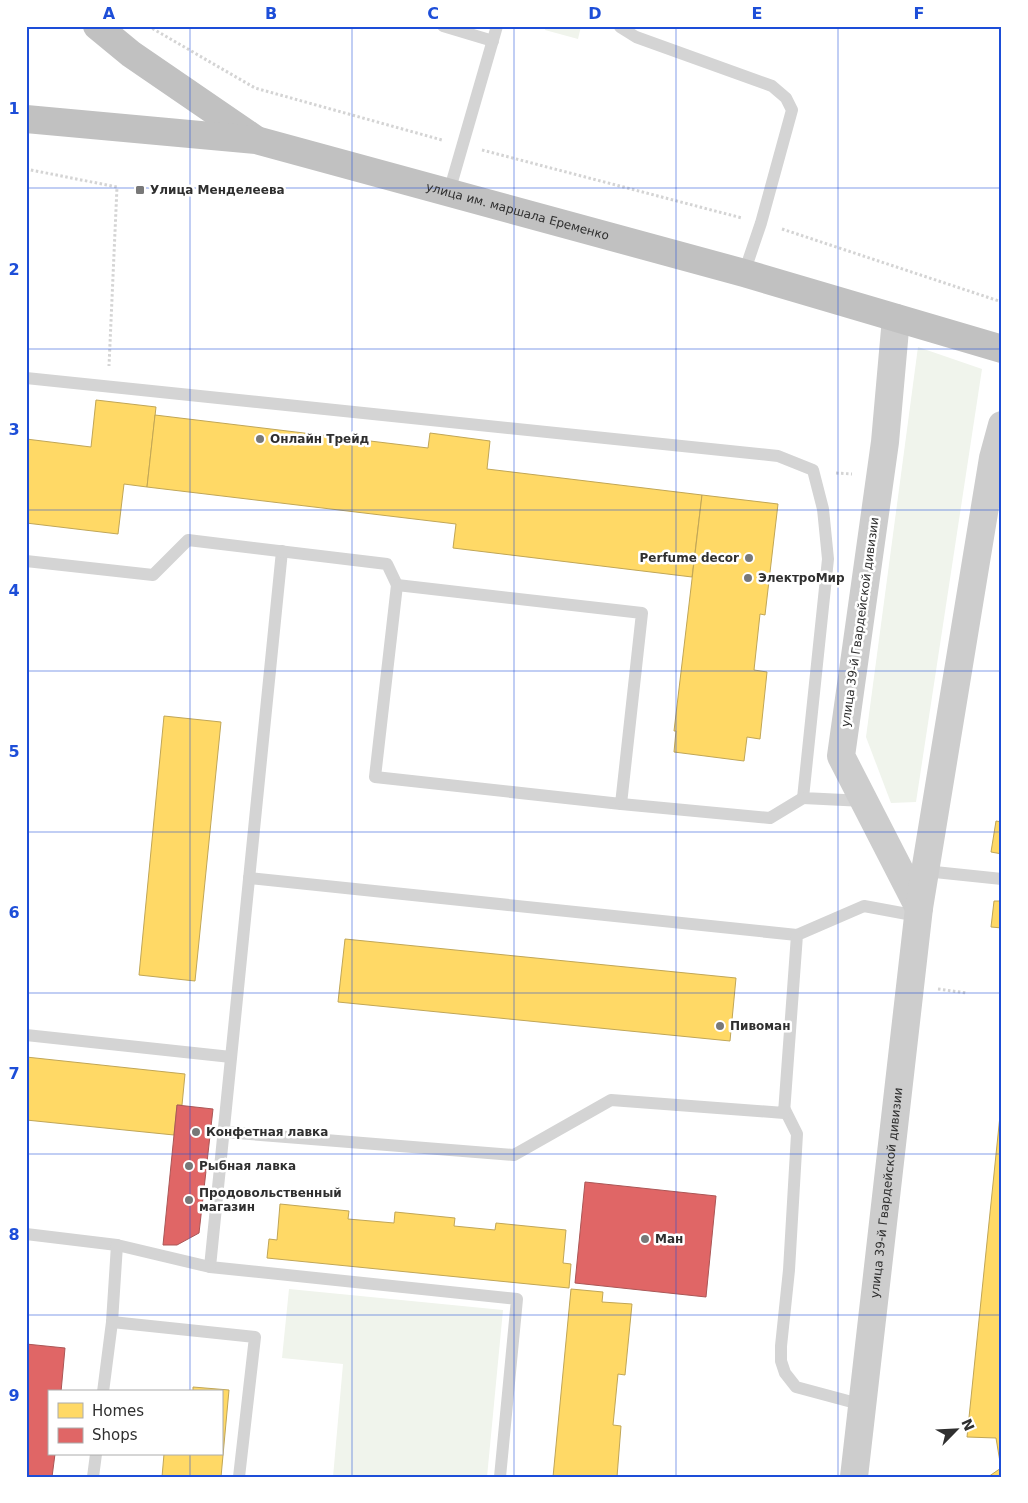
<svg xmlns="http://www.w3.org/2000/svg" width="1028" height="1503" viewBox="0 0 1028 1503" font-family="'DejaVu Sans',sans-serif">
<style>
.green{fill:#f0f4ec}
.homes{fill:#ffd966;stroke:#c1a656}
.shops{fill:#e06666;stroke:#ab5656}
.lines{fill:none;stroke-linecap:round;stroke-linejoin:round}
.path{stroke:#d4d4d4;stroke-width:3;stroke-dasharray:2.5 2.5;stroke-linecap:butt}
.lane{stroke:#d4d4d4;stroke-width:12}
.secondary{stroke:#cdcdcd;stroke-width:28}
.highway{stroke:#c1c1c1;stroke-width:28}
.grid{fill:none;stroke:#1d4ed8;stroke-width:1;stroke-opacity:0.55}
.poi-dot{fill:#787878;stroke:#fff;stroke-width:2}
.labels{text-anchor:middle;stroke-width:5;stroke-linejoin:round;paint-order:stroke}
.poi-label{font-size:12px;font-weight:bold;fill:#2f2f2f;stroke:#fff;text-anchor:start}
.street-label{font-size:12px;fill:#2f2f2f;stroke:#fff}
.neatline{fill:none;stroke:#1d4ed8;stroke-width:2}
.grid-label{font-size:16px;text-anchor:middle;font-weight:bold;fill:#1d4ed8}
</style>
<rect width="100%" height="100%" fill="#fff"/>
<g class="green">
<polygon points="546,26 581,26 578,39 545,30"/>
<polygon points="918,347 982,369 916,802 891,803 866,737"/>
<polygon points="289,1289 503,1310 487,1477 333,1477 343,1364 282,1358"/>
</g>
<g class="homes">
<polygon points="96,400 156,407 147,487 124,484 118,534 26,523 26,439 91,447"/>
<polygon points="155,415 428,448 430,433 490,441 487,469 702,495 692,577 453,548 456,524 147,487"/>
<polygon points="702,495 778,504 765,615 760,614 754,670 767,672 760,739 747,737 744,761 674,752 676,731 674,731"/>
<polygon points="164,716 221,722 195,981 139,975"/>
<polygon points="996,821 1002,822 1002,854 991,852"/>
<polygon points="994,901 1002,901 1002,928 991,927"/>
<polygon points="345,939 736,978 730,1041 338,1002"/>
<polygon points="26,1057 185,1074 182,1105 177,1105 174,1135 26,1120"/>
<polygon points="1002,1096 1002,1467 1001,1468 996,1438 967,1437"/>
<polygon points="280,1204 349,1211 348,1219 394,1223 395,1212 455,1218 454,1226 495,1230 496,1223 566,1230 563,1263 571,1264 569,1288 267,1258 269,1239 277,1240"/>
<polygon points="571,1289 603,1292 602,1302 632,1304 625,1375 618,1374 613,1425 621,1426 617,1477 553,1477"/>
<polygon points="193,1387 229,1390 221,1477 162,1477 164,1454 221,1454 221,1392 193,1392"/>
<polygon points="1002,1467 1002,1477 988,1477 1001,1468"/>
</g>
<g class="shops">
<polygon points="177,1105 213,1109 199,1233 177,1245 163,1245"/>
<polygon points="585,1182 716,1196 706,1297 575,1283"/>
<polygon points="26,1344 65,1348 61,1392 49,1392 49,1454 55,1454 52,1477 26,1477"/>
</g>
<g class="lines">
<g class="path">
<polyline points="148,26 255,88 442,140"/>
<polyline points="482,150 742,218"/>
<polyline points="26,169 117,187 109,366"/>
<polyline points="782,229 1002,302"/>
<polyline points="836,473 852,474"/>
<polyline points="938,989 967,993"/>
</g>
<g class="lane">
<polyline points="443,26 493,41"/>
<polyline points="620,27 636,37 772,86 786,98 792,110 761,223 744,273"/>
<polyline points="449,192 497,26"/>
<polyline points="26,378 778,456 813,470 823,509 828,559 803,798 864,801"/>
<polyline points="282,551 210,1267 517,1299 500,1477"/>
<polyline points="26,561 153,575 188,540 387,564 397,585"/>
<polygon points="397,585 642,613 621,804 375,777"/>
<polyline points="621,804 770,818 803,798"/>
<polyline points="925,871 1002,879"/>
<polyline points="249,878 797,935"/>
<polyline points="26,1035 231,1057"/>
<polyline points="785,1110 797,1134 789,1270 781,1346 781,1361 785,1373 796,1387 863,1405"/>
<polyline points="224,1132 514,1155 611,1100 784,1113 797,935 864,906 918,916"/>
<polyline points="26,1234 117,1245 210,1267"/>
<polyline points="112,1322 255,1337 239,1477"/>
<polyline points="103,1392 112,1322 117,1245"/>
<polyline points="93,1477 96,1454"/>
</g>
<g class="secondary">
<polyline points="896,318 885,442 841,756 919,908"/>
<path id="s1" d="M854,1477l65,-569 74,-450 9,-33"/>
</g>
<g class="highway">
<polyline points="97,26 131,54 255,139"/>
<path id="s2" d="M26,119l230,21 488,133 258,76"/>
</g>
</g>
<path class="grid" d="M190,26v1366M352,26v1451M514,26v1451M676,26v1451M838,26v1451M26,188h976M26,349h976M26,510h976M26,671h976M26,832h976M26,993h976M26,1154h976M26,1315h976M190,1454v23"/>
<g class="poi-dot">
<rect x="135" y="185" width="10" height="10" rx="2.5"/>
<circle cx="260" cy="439" r="5"/>
<circle cx="749" cy="558" r="5"/>
<circle cx="748" cy="578" r="5"/>
<circle cx="720" cy="1026" r="5"/>
<circle cx="196" cy="1132" r="5"/>
<circle cx="189" cy="1166" r="5"/>
<circle cx="189" cy="1200" r="5"/>
<circle cx="645" cy="1239" r="5"/>
</g>
<g class="labels">
<g class="poi-label">
<text x="150" y="194">Улица Менделеева</text>
<text x="270" y="443">Онлайн Трейд</text>
<text x="739" y="562" text-anchor="end">Perfume decor</text>
<text x="758" y="582">ЭлектроМир</text>
<text x="730" y="1030">Пивоман</text>
<text x="206" y="1136">Конфетная лавка</text>
<text x="199" y="1170">Рыбная лавка</text>
<text x="199" y="1197">Продовольственный<tspan x="199" dy="14">магазин</tspan></text>
<text x="655" y="1243">Ман</text>
</g>
<g class="street-label">
<text dy="4" stroke="none"><textPath href="#s2" startOffset="502">улица им. маршала Еременко</textPath></text>
<text transform="translate(860 622) rotate(-82)" y="4">улица 39-й Гвардейской дивизии</text>
<text dy="4" stroke="none"><textPath href="#s1" startOffset="286">улица 39-й Гвардейской дивизии</textPath></text>
</g>
</g>
<rect width="1028" height="1503" fill="none" stroke="#ffffff" stroke-width="55"/>
<rect x="48" y="1390" width="175" height="65" fill="#ffffff" stroke="#acacac"/>
<rect x="58" y="1403" width="25" height="15" fill="#ffd966" stroke="#acacac"/>
<text x="92" y="1416" font-size="15" fill="#2f2f2f">Homes</text>
<rect x="58" y="1428" width="25" height="15" fill="#e06666" stroke="#acacac"/>
<text x="92" y="1440" font-size="15" fill="#2f2f2f">Shops</text>
<g transform="translate(956 1430) rotate(66)" stroke="#ffffff" stroke-width="4" paint-order="stroke">
<path d="M0-4L9 19L0 12L-9 19Z" fill="#2f2f2f"/>
<text y="-8" font-size="14" font-weight="bold" text-anchor="middle" fill="#2f2f2f">N</text>
</g>
<rect x="28" y="28" width="972" height="1448" class="neatline"/>
<g class="grid-label">
<text x="109" y="19">A</text>
<text x="271" y="19">B</text>
<text x="433" y="19">C</text>
<text x="595" y="19">D</text>
<text x="757" y="19">E</text>
<text x="919" y="19">F</text>
<text x="14" y="114">1</text>
<text x="14" y="275">2</text>
<text x="14" y="435">3</text>
<text x="14" y="596">4</text>
<text x="14" y="757">5</text>
<text x="14" y="918">6</text>
<text x="14" y="1079">7</text>
<text x="14" y="1240">8</text>
<text x="14" y="1401">9</text>
</g>
</svg>
